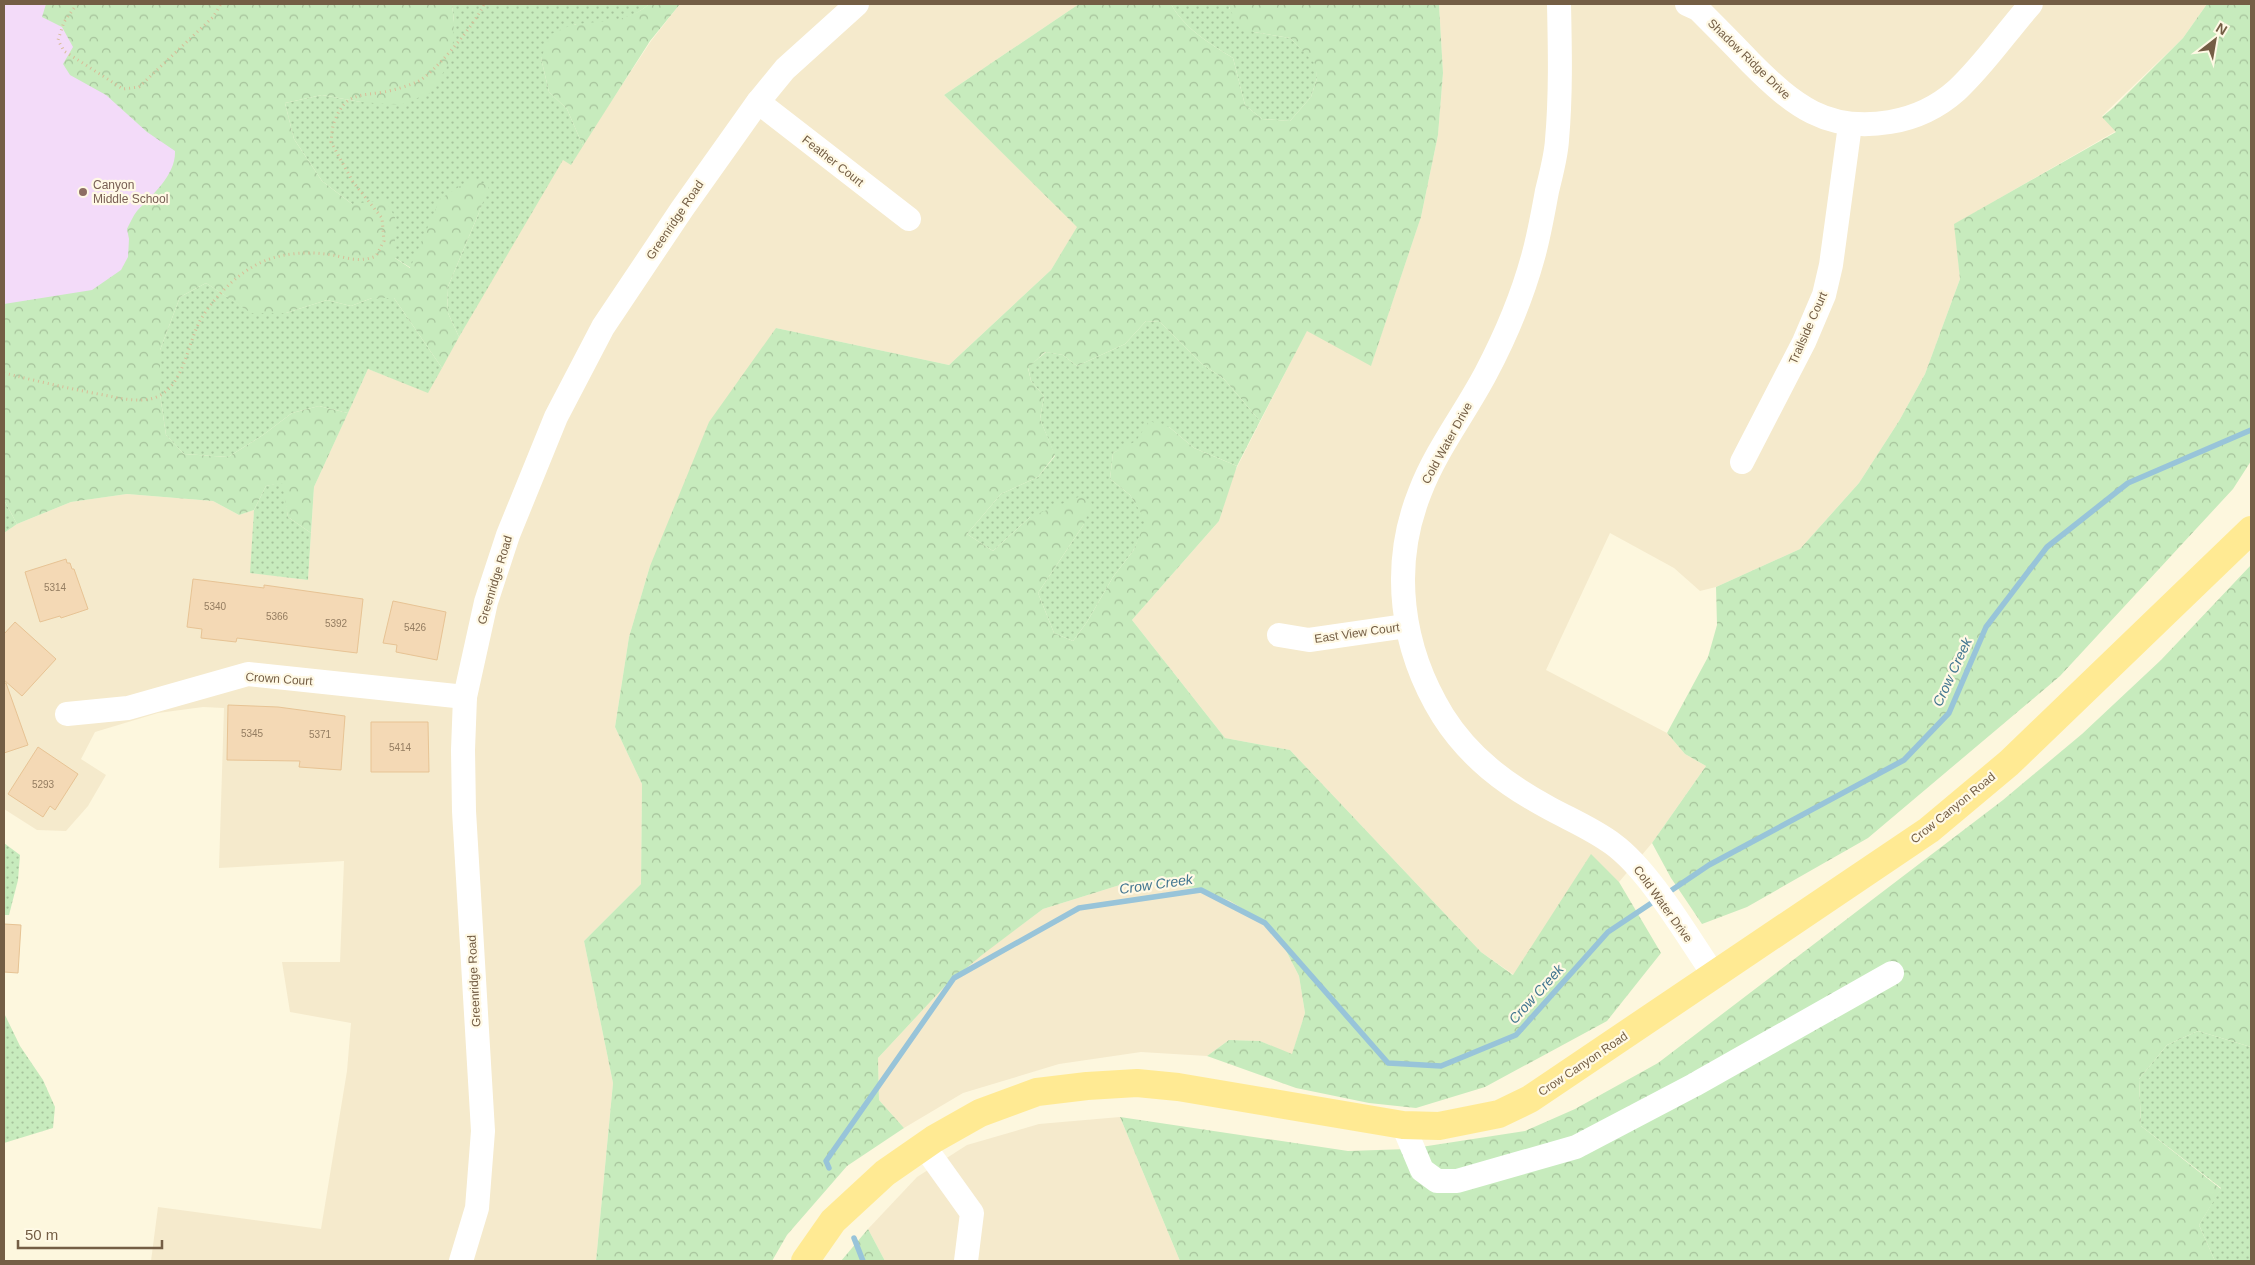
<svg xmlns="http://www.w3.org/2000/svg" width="2255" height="1265" viewBox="0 0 2255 1265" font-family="Arial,sans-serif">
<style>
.residential{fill:#f5eacc}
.education{fill:#f3dbf9}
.grass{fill:url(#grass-dots)}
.forest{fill:url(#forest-crowns)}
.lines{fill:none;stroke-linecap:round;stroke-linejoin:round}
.stream{stroke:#98c4d9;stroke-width:5.5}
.building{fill:#f4d9b5;stroke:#e7c394}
.path{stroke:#d8bc98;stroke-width:3;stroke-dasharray:1 4;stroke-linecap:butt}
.minor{stroke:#fff;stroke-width:24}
.major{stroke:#ffea93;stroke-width:28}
.education-dot{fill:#8d6e63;stroke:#fff9e5;stroke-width:2}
.labels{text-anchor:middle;stroke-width:4.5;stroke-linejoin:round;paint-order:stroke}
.number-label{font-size:10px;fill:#947d61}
.street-label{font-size:12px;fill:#745e45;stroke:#fff9e5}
.education-label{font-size:12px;fill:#785e54;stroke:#fff9e5;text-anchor:start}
.water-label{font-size:14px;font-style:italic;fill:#417590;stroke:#fff9e5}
</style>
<defs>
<pattern id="grass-dots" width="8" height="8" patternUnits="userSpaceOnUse" patternTransform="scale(1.25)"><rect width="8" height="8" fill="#c7ebbd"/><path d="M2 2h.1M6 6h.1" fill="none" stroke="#a6c29b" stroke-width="1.8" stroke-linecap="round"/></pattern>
<pattern id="forest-crowns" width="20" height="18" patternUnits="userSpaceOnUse" patternTransform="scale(1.25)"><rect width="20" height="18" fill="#c7ebbd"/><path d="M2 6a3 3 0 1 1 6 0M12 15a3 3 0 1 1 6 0" fill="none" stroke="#a6c29b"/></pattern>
</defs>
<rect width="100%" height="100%" fill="#fdf7de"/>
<g class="residential">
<polygon points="680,4 1079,4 944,95 1078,227 1051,270 949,365 776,328 650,566 629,637 615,727 642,784 641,884 584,941 613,1083 596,1261 151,1261 158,1207 321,1229 347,1071 351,1023 290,1012 282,962 340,962 344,861 219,868 224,708 203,707 158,713 95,732 81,759 106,775 88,806 66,831 37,830 4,809 4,533 17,524 71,502 127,494 213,501 239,515 254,510 251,573 308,580 314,487 368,369 428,392 497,269 563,159 570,164 651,41"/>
<polygon points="1439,4 2207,4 2183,38 2102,116 2116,131 1955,224 1960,279 1925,374 1899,421 1859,483 1800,549 1716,587 1700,591 1674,568 1610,533 1546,670 1667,733 1685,754 1706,766 1652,843 1619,882 1591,855 1514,975 1481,952 1290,750 1225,738 1132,620 1219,521 1233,475 1307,330 1371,365 1421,217 1438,135 1443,73"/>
<polygon points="1123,884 1196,888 1230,901 1261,920 1279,937 1299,976 1305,1013 1292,1055 1260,1041 1229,1040 1207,1056 1141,1052 1059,1064 963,1093 904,1128 879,1100 878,1058 946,985 981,955 1043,909"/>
<polygon points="1120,1117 1180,1261 885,1261 868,1229 917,1177 967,1145 1039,1124"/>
</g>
<polygon class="education" points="4,4 106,4 187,149 116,280 78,307 4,320"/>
<g class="grass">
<path d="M452,4h197c-19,18 -48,20 -74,20l-34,34 8,34 18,17 16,37 -12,19 -8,-5 -104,177 -11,-24 -1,-24 31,-74 10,-29 -65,56 -12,26 -16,-10v-41l-43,-13 -30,-23 -28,-42 -9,-36 37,-8 39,7 93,-80z"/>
<path d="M1171,4h58v4l25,24 36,6 26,26 1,14 -6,19 -21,24 -28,-2 -17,-14 -12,-47c-23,-14 -49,-30 -62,-54z"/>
<polygon points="206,283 252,313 286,313 327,300 351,306 372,298 394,298 442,368 428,393 368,369 348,413 319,406 292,413 263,435 228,457 184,454 166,435 160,394 160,350 180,297"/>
<polygon points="1146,321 1160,322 1202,364 1224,379 1260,421 1237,466 1194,448 1169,427 1113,453 1110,479 1130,495 1147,521 1133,551 1113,577 1087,622 1073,641 1054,633 1038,593 1084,524 1030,517 993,551 967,534 1001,494 1038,477 1055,456 1040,419 1044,396 1031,381 1028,367 1046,352 1063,355 1077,366 1125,344"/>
<polygon points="283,482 288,517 311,533 308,580 250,573 254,510 266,486"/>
<polygon points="4,500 17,524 4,533"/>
<polygon points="4,843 20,855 18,880 9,915 4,915"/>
<polygon points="4,1013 20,1046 43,1080 55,1107 53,1128 4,1143"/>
<polygon points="2198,1031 2251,1047 2251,1261 2215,1261 2199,1225 2221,1188 2141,1126 2139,1079 2167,1045"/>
</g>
<g class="forest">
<path d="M46,4h406l2,18 -2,37 -22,34 -30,12 -39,-3 -39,-7 -37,8 9,36 28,42 30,23 33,-4 10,17v41l15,10 30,-69 31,-20 18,7 -11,29 -31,74 1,24 11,24 -17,31 -48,-70h-22l-21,8 -24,-6 -41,13h-35l-45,-30 -26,14 -20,53v44l6,41 18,19 44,3 35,-22 29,-22 27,-7 29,7 -34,74 -3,46 -23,-16 -6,-34 -16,3 -12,24 -15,5 -26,-14 -86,-7 -56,8 -54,22 -13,-24v-196l88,-14 29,-20 7,-13 1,-18 -2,-10c3,-6 6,-13 10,-18 15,-16 39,-36 38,-60l-28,-19 -41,-37 -36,-20 -7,-11 10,-17 -11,-20 -20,-10z"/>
<path d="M649,4h31l-30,37 -67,105 -16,-37 -18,-17 -8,-34 10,-24c8,-3 18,-9 26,-10 26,-3 52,-2 72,-20z"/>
<path d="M1079,4h92c13,24 39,40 62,54l12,47 17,14 28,2 21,-24 6,-19 -2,-14 -25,-26 -36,-6 -16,-6 -9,-19v-3h210l4,69 -5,62 -17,82 -50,149 -64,-35 -47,90 -36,-42 -22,-15 -42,-42 -14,-1 -21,23 -48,22 -14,-11 -18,-3 -17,16 3,13 13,15 -4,23 15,36 -17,22 -37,17 -34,40 26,17 37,-34 51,-21 11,7 -8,21 -46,69 16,40 19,8 14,-19 26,-45 20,-26 13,-30 -16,-26 -20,-16 3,-26 23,-12 13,-20 20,6 25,21 43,18 -18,55 -87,99 93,118 65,12 191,202 32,23 78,-121 28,28 42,71 -54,68 -122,66 -69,21 -47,-5 -73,-15 -89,-32 22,-16 31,1 32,13 13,-41 -6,-37 -20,-39 -18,-17 -31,-19 -34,-13 -73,-4 -80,25 -61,46 -36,30 -68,73 1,42 25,28 -57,38 -60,69 -15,26h-176l17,-178 -29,-142 57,-57 1,-100 -27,-57 14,-90 21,-71 59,-144 67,-94 173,37 102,-95 26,-43 -133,-132z"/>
<polygon points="2207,4 2251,4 2251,461 2233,489 2060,676 1868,838 1747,907 1702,924 1671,878 1652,843 1706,766 1685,754 1667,733 1708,657 1717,625 1716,587 1800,549 1859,483 1899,421 1925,374 1960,279 1954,224 2116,132 2102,117 2114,107 2183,38"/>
<polygon points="2251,565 2251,1047 2198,1031 2167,1045 2139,1079 2141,1126 2221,1189 2199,1225 2215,1261 1180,1261 1120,1117 1348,1151 1408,1149 1525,1131 1575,1109 1658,1063 2003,800 2082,734 2161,660"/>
<polygon points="868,1229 885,1261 841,1261"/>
</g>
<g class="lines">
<g class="stream">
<polyline points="1666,894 1709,865 1904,760 1949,713 1986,627 2047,547 2128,483 2251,430"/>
<polyline points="829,1168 826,1161 954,978 1079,908 1201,890 1265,923 1388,1063 1441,1066 1516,1035 1608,932 1656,900"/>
<polyline points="854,1238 863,1261"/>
</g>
</g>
<g class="building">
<polygon points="66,559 67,563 70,563 72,569 74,569 88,609 61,618 60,616 40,622 25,572"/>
<polygon points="193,579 264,588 264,585 363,599 357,653 237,638 236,642 201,638 202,629 187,627"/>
<polygon points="393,601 446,612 437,660 396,652 397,645 383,643"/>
<polygon points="15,622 56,659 22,696 4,680 4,634"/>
<polygon points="4,683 6,683 28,745 4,753"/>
<polygon points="228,705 278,707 345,716 341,770 299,767 300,761 227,760"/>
<polygon points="371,722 428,722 429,772 371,772"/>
<polygon points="38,747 78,774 55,810 50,806 43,817 8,794"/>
<polygon points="4,924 21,925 18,973 4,972"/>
</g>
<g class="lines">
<g class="path">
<polyline points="77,4 64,22 58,40 64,51 123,89 139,87 213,17 221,4"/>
<path d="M4,373c33,8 66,16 100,22 15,3 31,7 46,4 34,-7 36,-54 51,-80 12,-20 33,-42 53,-53 21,-12 48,-15 71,-12 19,2 32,10 51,2l8,-15 -2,-23 -29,-36 -22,-40c1,-7 1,-16 4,-22 11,-28 26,-24 49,-28 11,-2 23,-6 33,-10 17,-8 60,-60 67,-78"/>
</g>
<g class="minor">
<path d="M1559,4c1,45 2,91 -2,136 -1,17 -6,34 -10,51 -4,22 -8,45 -14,66 -11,40 -28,80 -47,116 -21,40 -50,77 -66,119 -30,75 -19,156 23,224 26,41 63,69 106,92 22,12 44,21 64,36 37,27 74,92 101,131"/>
<path d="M1687,4l11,5c18,18 36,36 53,54 42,42 76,70 139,59 25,-4 48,-15 67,-32 27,-25 50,-59 74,-86"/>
<polyline points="758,102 909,219"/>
<polyline points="1742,462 1804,342 1824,295 1831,265 1850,125"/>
<polyline points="1279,635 1309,640 1406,626"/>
<polyline points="67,714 128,708 248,674 465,697"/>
<polyline points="1403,1125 1422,1170 1437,1181 1457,1181 1576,1147 1694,1085 1892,973"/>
<polyline points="924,1146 972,1213 966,1261"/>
<polyline points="461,1261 477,1208 483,1131 464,811 463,750 465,697 486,602 508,535 556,417 603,327 682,209 758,102 785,69 857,4"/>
</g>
<polyline class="major" points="805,1261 833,1221 885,1173 934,1139 980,1113 1037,1092 1087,1086 1137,1083 1178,1087 1403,1125 1439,1126 1499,1114 1530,1099 1929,830 2009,763 2251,530"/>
</g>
<circle class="education-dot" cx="83" cy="192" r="5"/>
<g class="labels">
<g class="number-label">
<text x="55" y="591">5314</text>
<text x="215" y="610">5340</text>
<text x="277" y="620">5366</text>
<text x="336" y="627">5392</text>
<text x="415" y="631">5426</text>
<text x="252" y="737">5345</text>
<text x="320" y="738">5371</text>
<text x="400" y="751">5414</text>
<text x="43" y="788">5293</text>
</g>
<g class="street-label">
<text transform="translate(1749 59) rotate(44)" y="4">Shadow Ridge Drive</text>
<text transform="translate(833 161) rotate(38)" y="4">Feather Court</text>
<text transform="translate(675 220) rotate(-56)" y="4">Greenridge Road</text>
<text transform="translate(1808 328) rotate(-66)" y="4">Trailside Court</text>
<text transform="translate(1447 443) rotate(-61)" y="4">Cold Water Drive</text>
<text transform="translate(495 580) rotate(-73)" y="4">Greenridge Road</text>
<text transform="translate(1357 633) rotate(-8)" y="4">East View Court</text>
<text transform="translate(279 679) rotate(4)" y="4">Crown Court</text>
<text transform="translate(1953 808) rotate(-39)" y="4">Crow Canyon Road</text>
<text transform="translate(1663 904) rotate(54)" y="4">Cold Water Drive</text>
<text transform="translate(474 981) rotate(-93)" y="4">Greenridge Road</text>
<text transform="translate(1583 1064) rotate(-34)" y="4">Crow Canyon Road</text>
</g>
<g class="education-label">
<text x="93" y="189">Canyon<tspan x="93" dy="14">Middle School</tspan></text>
</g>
<g class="water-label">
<text transform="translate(1952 672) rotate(-65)" y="5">Crow Creek</text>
<text transform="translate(1156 884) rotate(-8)" y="5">Crow Creek</text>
<text transform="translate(1536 994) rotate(-48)" y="5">Crow Creek</text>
</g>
</g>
<rect width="2255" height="1265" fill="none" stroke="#745e45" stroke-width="10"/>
<g transform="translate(2215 40) rotate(31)" stroke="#fff9e5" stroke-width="4" paint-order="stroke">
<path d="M0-4L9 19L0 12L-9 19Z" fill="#745e45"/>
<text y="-8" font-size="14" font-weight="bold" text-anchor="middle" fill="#745e45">N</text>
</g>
<path d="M18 1240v8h144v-8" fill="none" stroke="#745e45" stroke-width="2.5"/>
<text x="25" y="1240" font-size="15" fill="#745e45" stroke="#fff9e5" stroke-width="4" paint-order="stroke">50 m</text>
</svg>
